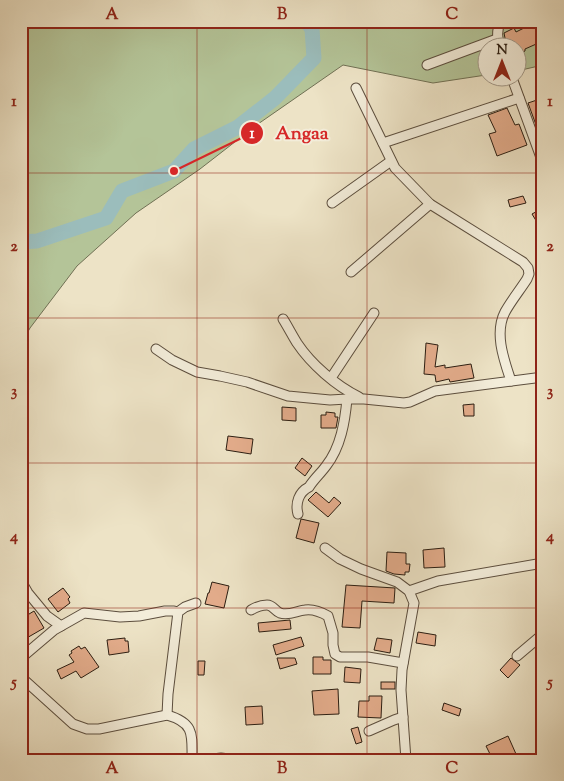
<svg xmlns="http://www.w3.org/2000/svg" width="564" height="781" viewBox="0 0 564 781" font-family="'Sorts Mill Goudy',serif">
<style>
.green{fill:#b4c498;stroke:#707054}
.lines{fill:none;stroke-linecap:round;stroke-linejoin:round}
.river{stroke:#9bbdbc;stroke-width:15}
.building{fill:#e3ac8b;stroke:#2b1d11}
.minor-casing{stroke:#5c4e3e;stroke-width:11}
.minor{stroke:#f3edda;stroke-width:9}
.grid{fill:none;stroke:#8f2418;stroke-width:1;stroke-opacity:0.55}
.leader{fill:none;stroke:#d62828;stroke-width:2}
.callout-dot{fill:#d62828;stroke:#f3edda;stroke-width:2}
.mark-label{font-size:15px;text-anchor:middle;font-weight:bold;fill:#fff}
.callout-label{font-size:19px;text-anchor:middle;font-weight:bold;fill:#d62828;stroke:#f3edda;stroke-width:4;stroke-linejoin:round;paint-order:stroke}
.neatline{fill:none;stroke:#8f2418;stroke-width:2}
.grid-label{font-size:16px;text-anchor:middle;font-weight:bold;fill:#8f2418}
</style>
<rect width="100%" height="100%" fill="#ede3c6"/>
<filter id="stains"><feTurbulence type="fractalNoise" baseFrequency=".004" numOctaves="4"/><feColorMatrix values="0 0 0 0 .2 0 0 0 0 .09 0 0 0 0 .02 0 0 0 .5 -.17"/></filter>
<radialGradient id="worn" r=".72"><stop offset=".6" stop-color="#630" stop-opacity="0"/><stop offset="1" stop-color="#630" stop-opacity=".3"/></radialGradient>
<polygon class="green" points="21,21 543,21 543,65 517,71 516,48 486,48 486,75 433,83 343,65 258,124 200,169 136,213 77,266 30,328 21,344"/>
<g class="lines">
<polyline class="river" points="21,242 37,241 106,218 122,191 174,171 194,149 238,127 275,98 314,58 312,29 306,21"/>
</g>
<g class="building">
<polygon points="534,21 543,21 543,41 525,49 525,51 516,55 516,48 507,48 504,33 514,28 516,32 534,23"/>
<polygon points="543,98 543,144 528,103"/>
<polygon points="507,108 515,125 519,124 527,145 497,156 489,134 496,132 488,115"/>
<polygon points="523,196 526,203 510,207 508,200"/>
<polygon points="543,208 543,232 532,214"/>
<polygon points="426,343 438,345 435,367 445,365 445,368 471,364 474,378 450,382 449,379 436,382 435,375 424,374"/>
<polygon points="474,404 474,416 464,416 463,405"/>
<polygon points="282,407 296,408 296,421 282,420"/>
<polygon points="326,412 335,413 335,417 338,417 336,428 321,428 321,415 326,415"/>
<polygon points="228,436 253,439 251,454 226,450"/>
<polygon points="302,458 312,466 305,476 295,468"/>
<polygon points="316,492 329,503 334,497 341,503 328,517 308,500"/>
<polygon points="301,519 319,523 314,543 296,538"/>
<polygon points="444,548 445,567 424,568 423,550"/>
<polygon points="387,552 406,553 406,564 410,564 409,572 405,572 405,575 394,574 386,571"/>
<polygon points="212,582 229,586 224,608 205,604 208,593 209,593"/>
<polygon points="346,585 395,588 394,603 362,601 360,628 342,627"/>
<polygon points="63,588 70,597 68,599 70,603 58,612 48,599"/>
<polygon points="34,611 44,628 25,639 21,632 21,619"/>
<polygon points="290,620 291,629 259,632 258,623"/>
<polygon points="418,632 436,635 435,646 416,643"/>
<polygon points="301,637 304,646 276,655 273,645"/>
<polygon points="125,638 125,641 128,641 129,652 109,655 107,640"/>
<polygon points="377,638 392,640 390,653 374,650"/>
<polygon points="79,646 81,649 85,647 99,667 81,678 76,671 61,679 57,670 74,662 69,655 72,653 71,651"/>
<polygon points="313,657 323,657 323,660 331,660 331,674 313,674"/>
<polygon points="277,658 295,658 297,664 280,669"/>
<polygon points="511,658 520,665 508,678 500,670"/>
<polygon points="198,661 205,661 204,675 198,675"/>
<polygon points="345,667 361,669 360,683 344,682"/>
<rect x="381" y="682" width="14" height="7"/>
<polygon points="338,689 339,714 314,715 312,691"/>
<polygon points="369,696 382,696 381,718 358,717 359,701 369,701"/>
<polygon points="444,703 461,709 459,716 442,710"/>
<polygon points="262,706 263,724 246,725 245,707"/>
<polygon points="358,727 362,742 356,744 351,729"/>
<polygon points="508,736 516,754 508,757 510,760 493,760 486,746"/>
</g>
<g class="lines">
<defs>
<g id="minor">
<path d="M501,48c-4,-10 -5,-17 0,-27"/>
<polyline points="427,65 497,39"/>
<polyline points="512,78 543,163"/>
<path d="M356,88l39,80 35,36 93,58 5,6 1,6 -2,5c-7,11 -16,22 -22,33 -11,21 -1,48 6,69"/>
<polyline points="383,143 519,98"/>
<polyline points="332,203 391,161"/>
<polyline points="351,272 430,204"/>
<path d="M283,319c5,8 9,16 14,24 14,21 39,43 62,54"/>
<polyline points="156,349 172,360 197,372 220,376 247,382 288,396 330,400 347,399 364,399 404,403 410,402 435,391 543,377"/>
<polyline points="331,378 374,313"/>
<path d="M298,514c-3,-11 1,-22 11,-27 5,-8 12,-14 17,-21 15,-19 19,-45 21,-67"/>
<polyline points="325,548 340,559 361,569 397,582 409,591 414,603 402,670 401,690 406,760"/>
<polyline points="21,581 28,593 47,616 61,626"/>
<polyline points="409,591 438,581 543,563"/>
<path d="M251,610c5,-3 10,-5 16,-5 6,0 8,6 13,8 9,3 16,-2 25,-3 7,-1 16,2 23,6l5,17v12l2,9 5,3h28l35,6"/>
<polyline points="517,656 543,634"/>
<polyline points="21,658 54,630 84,613 120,617 139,616 165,611 173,611 178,612"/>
<path d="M21,677l52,47 14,5h12l68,-14c28,8 25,20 25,45"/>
<polyline points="167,715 168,694 178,612 185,607 196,603"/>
<polyline points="369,731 394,720 403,717"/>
<polyline points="205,760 221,758 237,760"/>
</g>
</defs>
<use href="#minor" class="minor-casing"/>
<use href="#minor" class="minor"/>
</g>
<path class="grid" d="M197,21v739M367,21v739M21,173h522M21,318h522M21,463h522M21,608h522"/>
<path class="leader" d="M174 171L252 133"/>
<g class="callout-dot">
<circle cx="174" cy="171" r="5"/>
<circle cx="252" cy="133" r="12"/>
</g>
<g class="mark-label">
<text x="252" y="138">1</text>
</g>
<g class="callout-label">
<text x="302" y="139">Angaa</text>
</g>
<rect width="564" height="781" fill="none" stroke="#ede3c6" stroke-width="55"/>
<g transform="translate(502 62)"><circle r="24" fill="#f3edda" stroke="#a39a8a"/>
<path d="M0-4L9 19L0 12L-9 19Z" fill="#8f2418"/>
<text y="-8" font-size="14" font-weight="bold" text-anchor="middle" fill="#2b1d11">N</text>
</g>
<rect x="28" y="28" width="508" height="726" class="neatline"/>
<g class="grid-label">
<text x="112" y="19">A</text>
<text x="282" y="19">B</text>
<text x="452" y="19">C</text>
<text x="14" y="106">1</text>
<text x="550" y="106">1</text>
<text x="14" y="251">2</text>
<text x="550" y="251">2</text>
<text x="14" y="396">3</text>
<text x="550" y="396">3</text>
<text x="14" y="541">4</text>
<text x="550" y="541">4</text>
<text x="14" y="687">5</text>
<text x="550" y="687">5</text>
<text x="112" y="773">A</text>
<text x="282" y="773">B</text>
<text x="452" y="773">C</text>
</g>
<rect width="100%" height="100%" filter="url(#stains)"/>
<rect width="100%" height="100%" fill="url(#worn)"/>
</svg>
